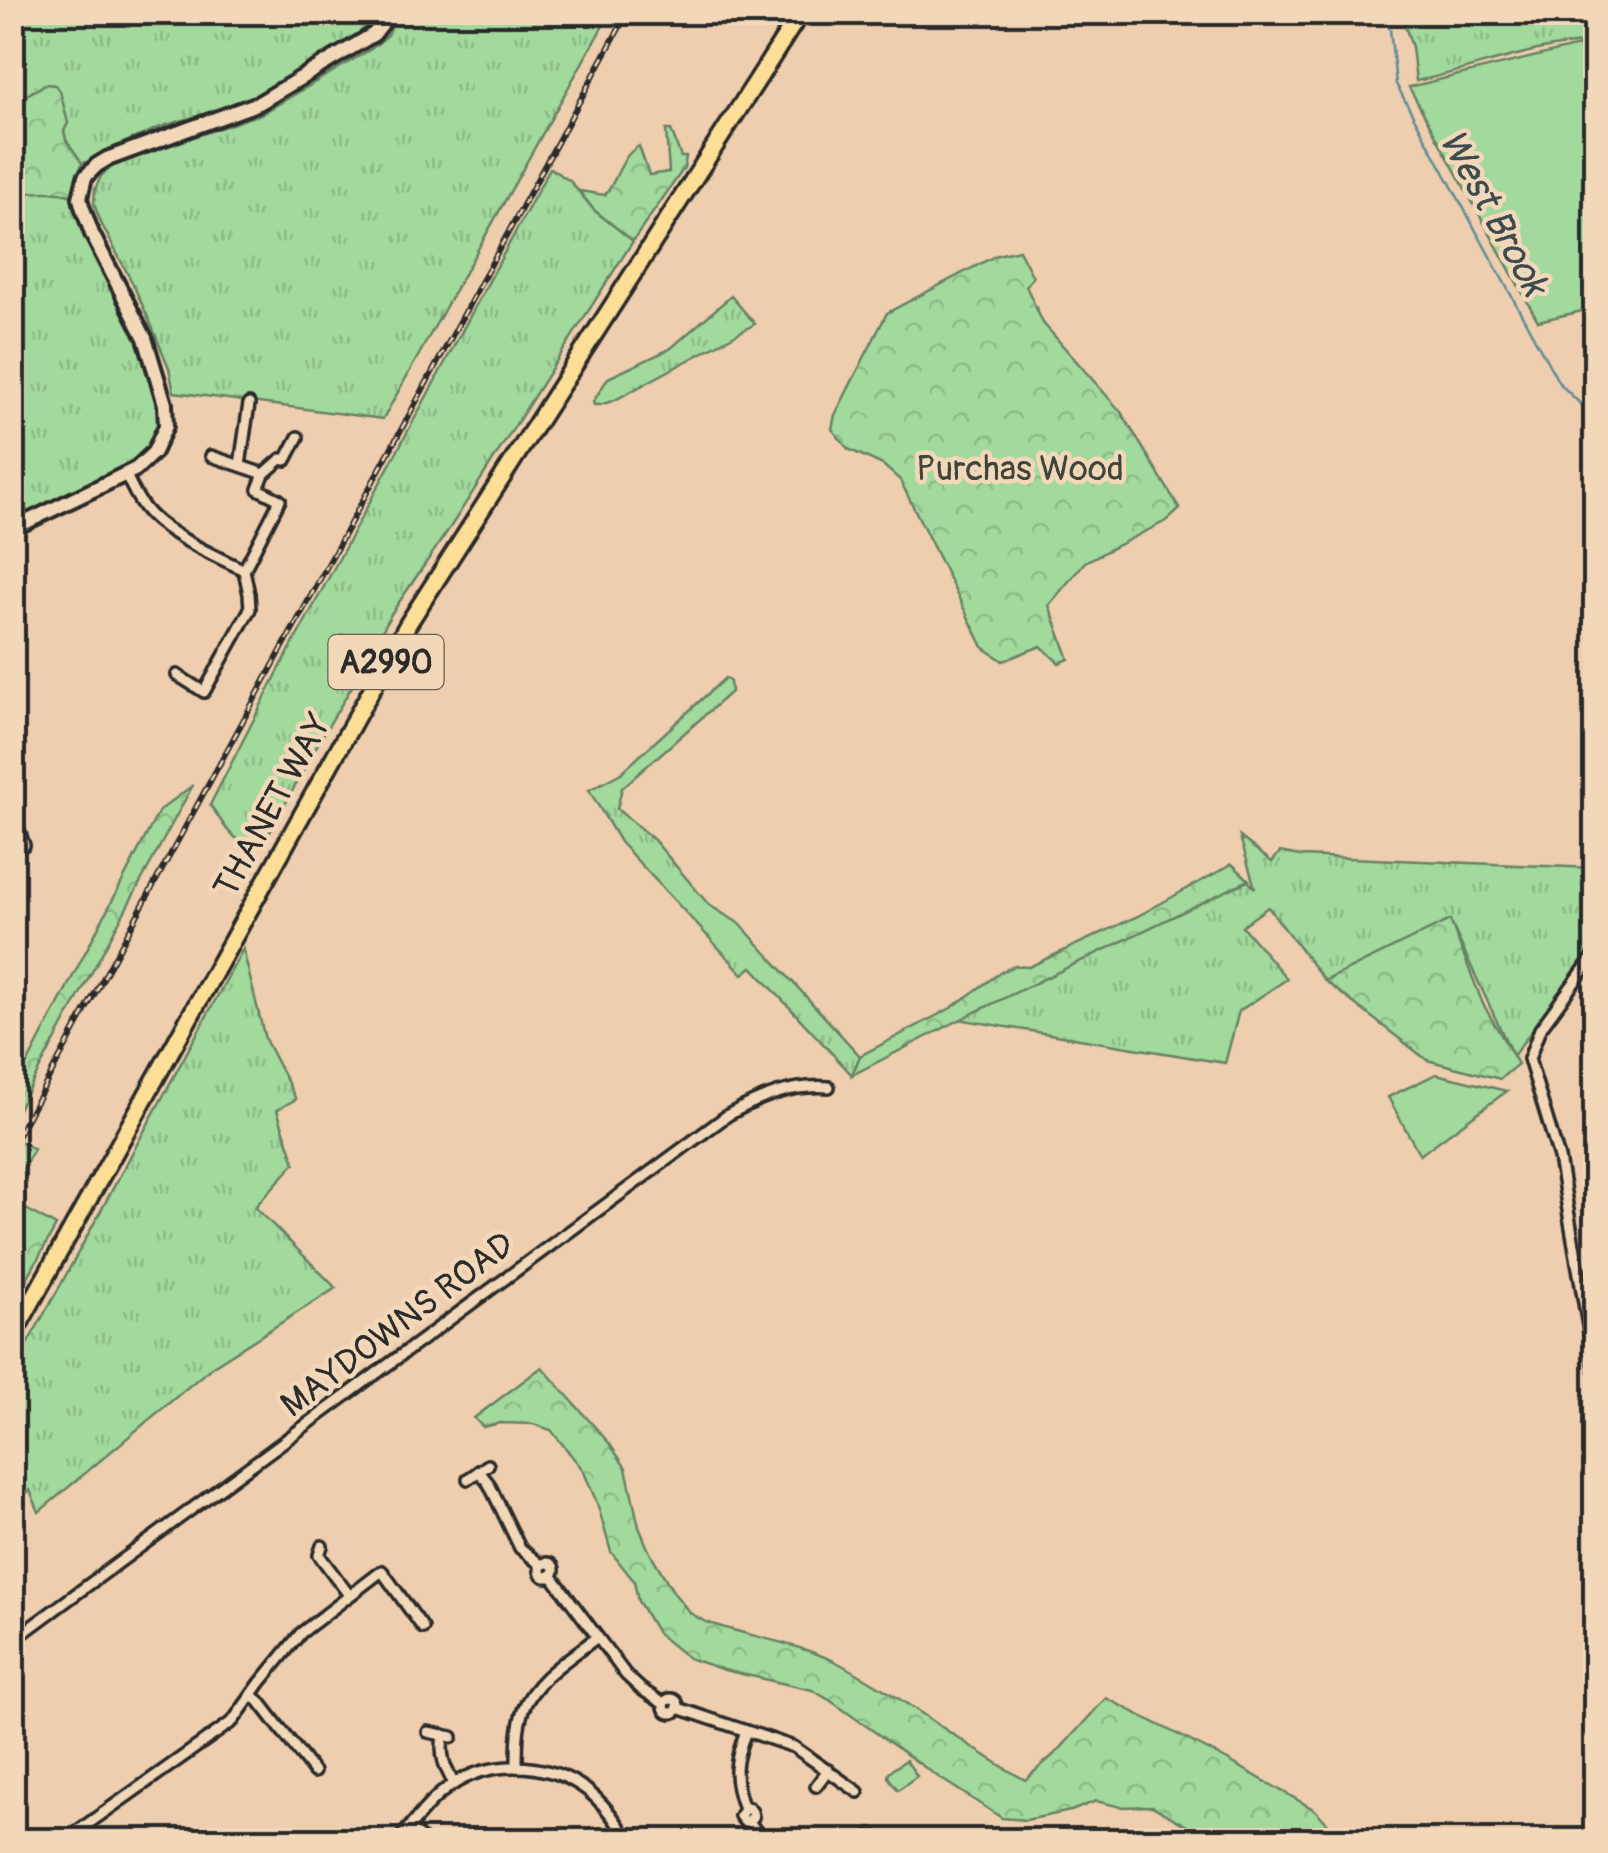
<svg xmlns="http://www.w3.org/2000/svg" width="1608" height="1853" viewBox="0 0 1608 1853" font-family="Pangolin,sans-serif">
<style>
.grass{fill:url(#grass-tufts);stroke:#668264;stroke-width:2.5}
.forest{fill:url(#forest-crowns);stroke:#668264;stroke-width:2.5}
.green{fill:#a2d99d;stroke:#668264;stroke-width:2.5}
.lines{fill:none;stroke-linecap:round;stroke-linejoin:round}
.stream{stroke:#5f8c98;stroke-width:2.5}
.minor-casing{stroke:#2b2b2b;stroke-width:16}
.secondary-casing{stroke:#2b2b2b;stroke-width:20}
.primary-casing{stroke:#2b2b2b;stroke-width:22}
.minor{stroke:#f2d8b9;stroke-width:9}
.secondary{stroke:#f2d8b9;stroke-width:12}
.primary{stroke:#fcde96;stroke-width:15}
.rail-casing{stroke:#2b2b2b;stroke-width:6}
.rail{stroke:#f2d8b9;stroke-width:2.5;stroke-dasharray:8;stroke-linecap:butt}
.labels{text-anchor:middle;stroke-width:9;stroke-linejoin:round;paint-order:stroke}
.shield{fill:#f2d8b9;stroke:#675f56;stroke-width:2.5}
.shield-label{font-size:32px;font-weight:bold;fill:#2b2b2b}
.park-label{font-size:35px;fill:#3d453c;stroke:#f2d8b9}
.street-label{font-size:35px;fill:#2b2b2b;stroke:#f2d8b9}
.water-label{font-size:38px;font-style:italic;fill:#3c4b4f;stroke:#f2d8b9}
</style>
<defs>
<pattern id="grass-tufts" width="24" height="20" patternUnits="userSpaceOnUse" patternTransform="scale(2.5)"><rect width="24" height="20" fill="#a2d99d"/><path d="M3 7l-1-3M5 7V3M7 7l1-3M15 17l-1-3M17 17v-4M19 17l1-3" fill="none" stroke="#8cba87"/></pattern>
<pattern id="forest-crowns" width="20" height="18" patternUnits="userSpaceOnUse" patternTransform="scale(2.5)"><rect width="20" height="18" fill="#a2d99d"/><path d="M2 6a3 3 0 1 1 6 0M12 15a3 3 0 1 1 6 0" fill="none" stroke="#8cba87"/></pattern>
</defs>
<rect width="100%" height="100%" fill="#eeceae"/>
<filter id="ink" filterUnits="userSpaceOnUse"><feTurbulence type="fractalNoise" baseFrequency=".01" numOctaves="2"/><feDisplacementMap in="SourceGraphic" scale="20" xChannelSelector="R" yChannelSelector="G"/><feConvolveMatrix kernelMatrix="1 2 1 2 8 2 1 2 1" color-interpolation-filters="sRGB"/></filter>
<g filter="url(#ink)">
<g class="grass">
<path d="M13,13h366c-19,27 -111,79 -144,92 -27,10 -56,14 -82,25 -12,6 -25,10 -36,16 -12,7 -21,15 -35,17l-16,-23 -2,-9 -31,-40 -13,10 -7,2z"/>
<polygon points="398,13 610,13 383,419 174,392 169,368 151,324 132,282 101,223 94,204 95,189 101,176 113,166 136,157 263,113 371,49 388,35"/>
<path d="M1401,13h194v29c-63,3 -118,27 -179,39l-4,-34z"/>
<path d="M550,168l20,13 24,29 39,31 -180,282 -62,91 -26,51 -44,73 -56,103c-37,5 -36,-12 -55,-36l70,-137z"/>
<polygon points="43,190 59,191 73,196 75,200 141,340 161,401 161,421 153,440 139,456 118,469 13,521 13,194"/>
<polygon points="731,296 755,324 615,400 600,405 594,405 593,402 608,378 670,349"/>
<polygon points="725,678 730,682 731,692 622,788 617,809 654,840 709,905 740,924 860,1056 852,1075 752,967 743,974 620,842 589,790 621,773"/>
<polygon points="1240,837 1272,862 1280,852 1300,856 1595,868 1595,944 1513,1056 1450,921 1325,981 1268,907 1242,926 1287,979 1239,1011 1225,1063 958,1019 1187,907 1248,881 1255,888"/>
<polygon points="243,949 265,1039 296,1099 277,1110 295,1163 255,1207 336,1288 213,1366 39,1512 30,1490 13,1504 13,1369 60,1286"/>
</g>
<g class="forest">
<path d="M46,84l9,1 5,6 8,32 -4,8 2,9 16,23 -9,33c-22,-7 -39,-3 -60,-2v-91z"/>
<path d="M666,130h5l10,27h5l-2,11 -51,73 -39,-31 -15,-19 26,4c13,-15 15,-39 34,-49l10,29 20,-3z"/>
<polygon points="1019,250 1033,277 1026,286 1043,323 1121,412 1180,509 1168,520 1085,562 1049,605 1069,659 1059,663 1041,646 1003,661 983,647 900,480 883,465 848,449 832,429 835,415 887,313 997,255"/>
<polygon points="193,785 13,1118 13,1091 159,811"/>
<polygon points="1232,864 1249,880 973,1013 852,1075 860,1056 951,1008 1001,972 1014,966 1029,967 1138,916"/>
<polygon points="1450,920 1483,1004 1518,1064 1500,1079 1427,1060 1325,981"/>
<polygon points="19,1141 34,1149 13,1187 13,1153"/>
<polygon points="19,1205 56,1226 13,1304 13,1216"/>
<path d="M542,1367l67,76 17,25 13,59 10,24 25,42 16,20 16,9c44,15 93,21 134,42 65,34 122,80 185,116l34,-30 47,-52 120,61 89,51 28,30h-132l-59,-34 -31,1 -25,-6 -25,10 -45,9 -24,-2 -65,-42 -106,-75 -19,-11 -88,-20 -36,-12 -31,-25 -19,-32 -4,-20 -23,-29 -14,-49 -14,-33 -32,-40 -18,-6 -33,-1 -17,4 -9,-9z"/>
</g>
<g class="green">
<polygon points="1595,42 1595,308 1538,321 1409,87"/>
<polygon points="1436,1074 1507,1091 1420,1155 1388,1097"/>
<polygon points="906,1760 917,1776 898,1790 888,1777 889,1772"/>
</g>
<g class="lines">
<polyline class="stream" points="1384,12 1390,29 1396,84 1559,383 1596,419"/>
<defs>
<g id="minor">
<polyline points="240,465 249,404"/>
<path d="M125,474c7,12 12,26 21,36 19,24 70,46 98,60"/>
<polyline points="264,474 281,459 286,460 298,437"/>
<polyline points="177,675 204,692 250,609 249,594 244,570 280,500 258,489 264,474 211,456"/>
<polyline points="12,810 24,845"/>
<polyline points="1596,953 1540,1029 1529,1059 1559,1158 1596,1372"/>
<polyline points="479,1471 489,1484 520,1548 541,1565"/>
<polyline points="468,1479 488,1465"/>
<polyline points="322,1546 319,1555 349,1595"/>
<circle cx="547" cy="1570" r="7"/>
<polyline points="551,1575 626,1675 641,1689 664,1704"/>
<path d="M12,1641l716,-526c32,-18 65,-31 101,-28"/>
<polyline points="252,1695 259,1701 314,1772"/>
<circle cx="671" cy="1706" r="7"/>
<polyline points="678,1708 794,1747 858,1792"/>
<polyline points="428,1732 452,1737"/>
<path d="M443,1735c-3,21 1,31 11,49"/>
<path d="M517,1767c0,-19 0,-39 6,-57 12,-32 48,-52 74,-73"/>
<polyline points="816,1786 828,1770"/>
<path d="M744,1809l5,-1 3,4 1,5 -4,4h-5l-4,-5 4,-7c-12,-32 -10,-47 2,-78"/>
<polyline points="749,1821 762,1840"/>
<polyline points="409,1828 423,1840"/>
<polyline points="872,1834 873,1840"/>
<polyline points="65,1840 233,1721 260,1683 301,1633 382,1571 423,1628"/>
<path d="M398,1840c17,-18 32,-41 54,-55 43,-28 105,-23 143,12 13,12 24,28 33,43"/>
</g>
<polyline id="secondary" points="12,529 136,469 154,452 166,426 165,404 145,338 92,234 82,206 80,198 85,177 97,165 107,159 259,103 374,34 391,12"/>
<polyline id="primary" points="12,1337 408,624 801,12"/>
</defs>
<use href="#minor" class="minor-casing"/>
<use href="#secondary" class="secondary-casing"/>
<use href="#primary" class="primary-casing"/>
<use href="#minor" class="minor"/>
<use href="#secondary" class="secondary"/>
<use href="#primary" class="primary"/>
<defs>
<polyline id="rail" points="12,1146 628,12"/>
</defs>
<use href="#rail" class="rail-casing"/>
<use href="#rail" class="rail"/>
</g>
</g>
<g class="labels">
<rect class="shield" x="328.5" y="635" width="115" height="54" rx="8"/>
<g class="shield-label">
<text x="386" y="673">A2990</text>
</g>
<g class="park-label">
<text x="1020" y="480">Purchas Wood</text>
</g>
<g class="street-label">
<text transform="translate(272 805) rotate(-61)" y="12">THANET WAY</text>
<text transform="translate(397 1324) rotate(-37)" y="12">MAYDOWNS ROAD</text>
</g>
<g class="water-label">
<text transform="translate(1494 212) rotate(61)" y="13">West Brook</text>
</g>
</g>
<rect width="1608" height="1853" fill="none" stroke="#f2d8b9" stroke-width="50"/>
<rect x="25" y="25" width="1558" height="1803" fill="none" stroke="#2b2b2b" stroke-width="4" filter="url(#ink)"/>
</svg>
